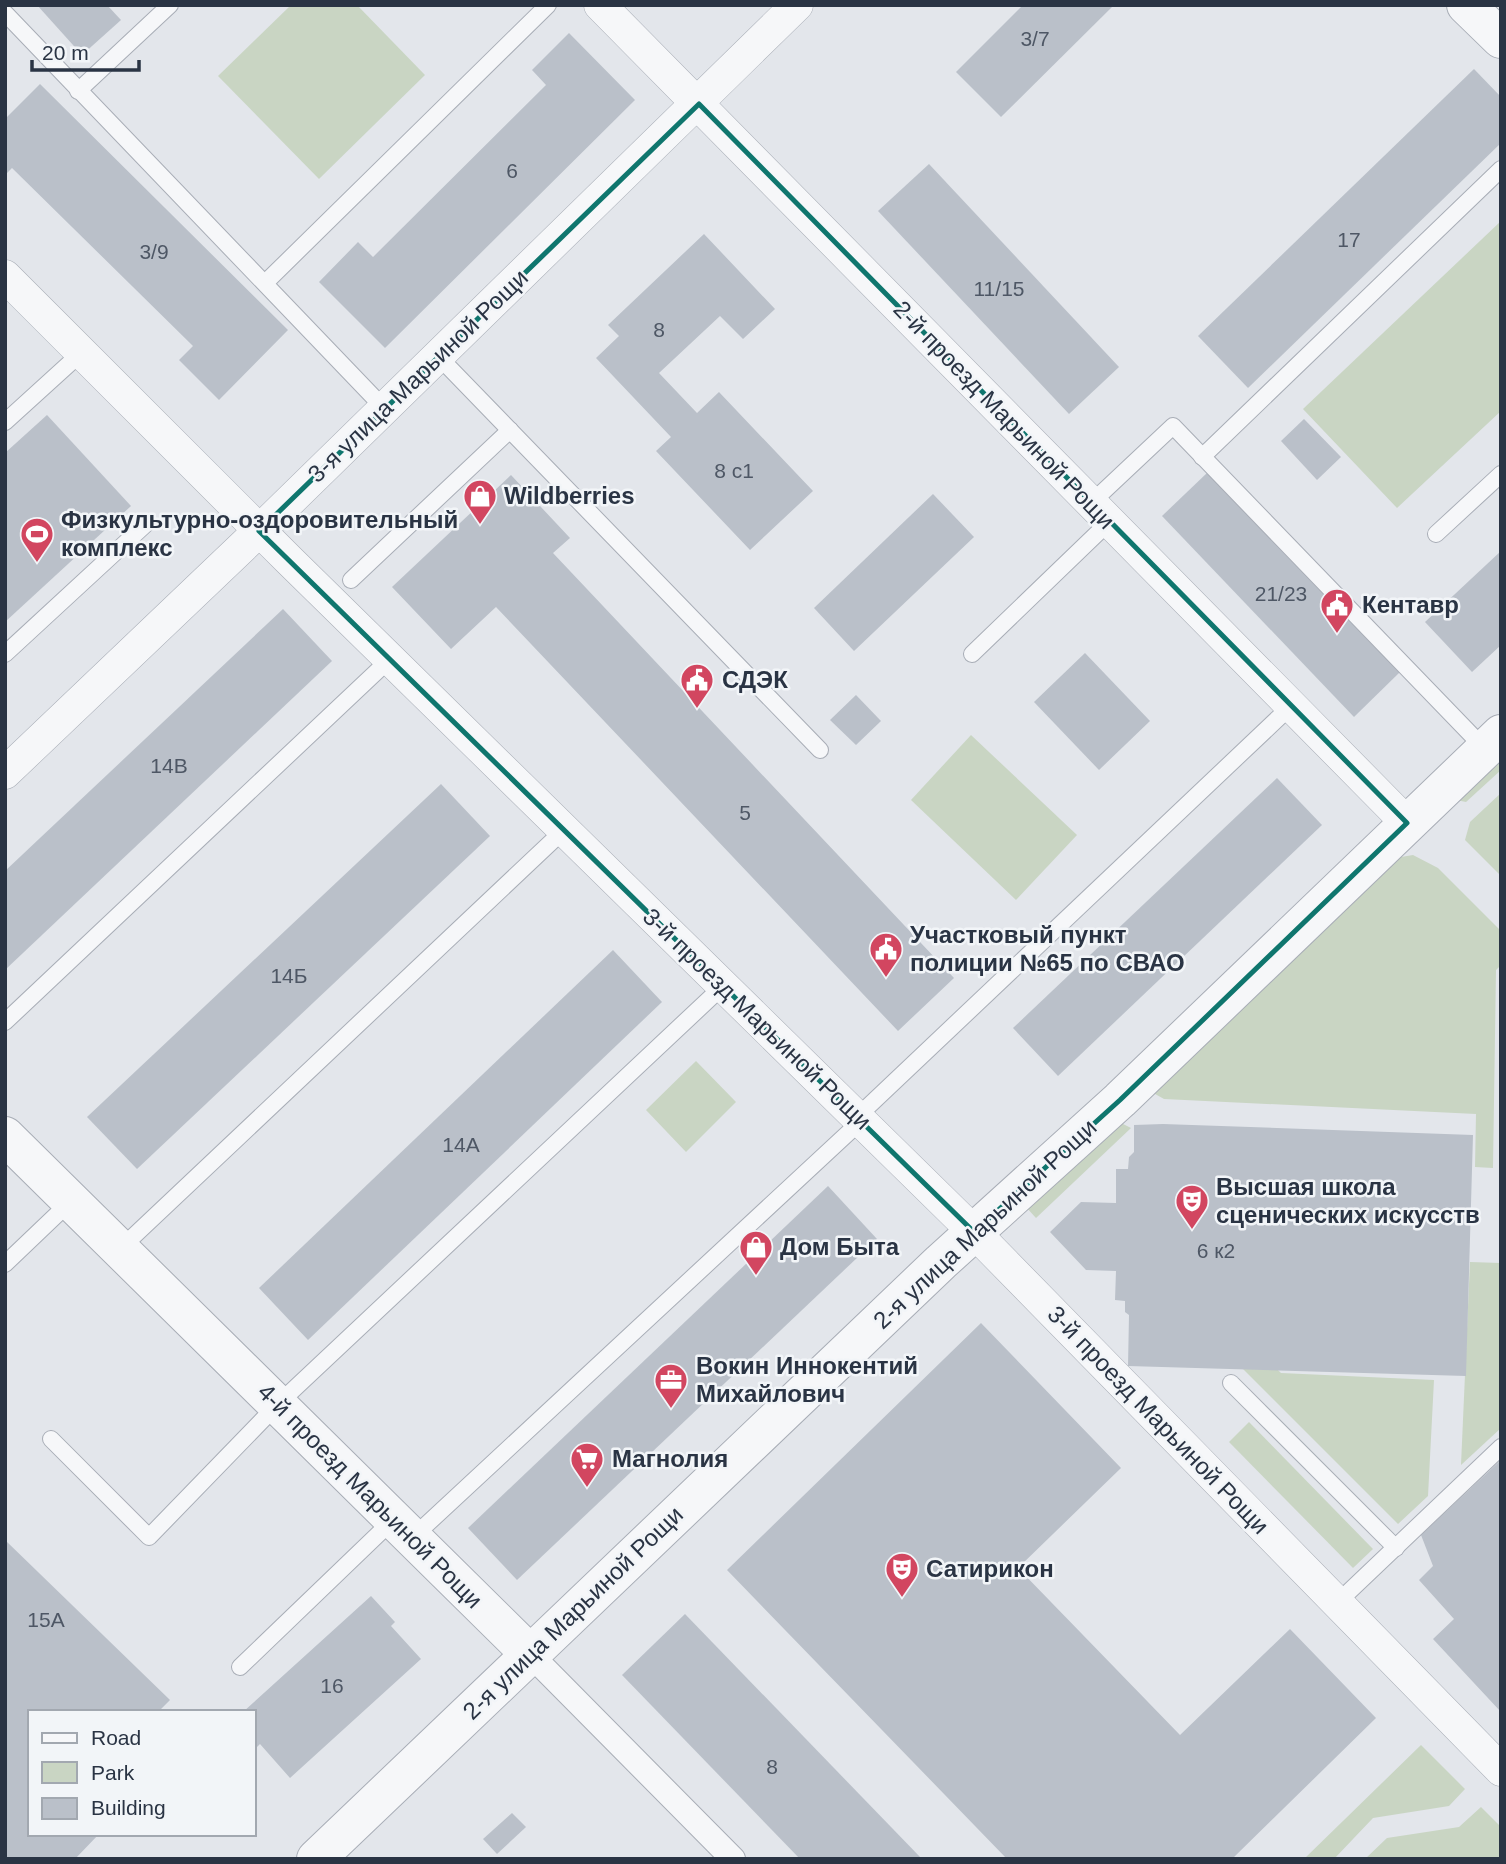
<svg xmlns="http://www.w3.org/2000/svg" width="1506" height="1864" viewBox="0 0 1506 1864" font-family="Helvetica,sans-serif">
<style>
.green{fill:#c9d5c3}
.building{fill:#bac0c9}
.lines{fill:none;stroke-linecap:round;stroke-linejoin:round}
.service-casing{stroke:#a8adb6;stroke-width:18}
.pedestrian-casing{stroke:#a8adb6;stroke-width:26}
.minor-casing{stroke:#a8adb6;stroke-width:33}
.tertiary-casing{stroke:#a8adb6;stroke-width:40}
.service{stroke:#f6f7f9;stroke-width:16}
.pedestrian{stroke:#f6f7f9;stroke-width:24}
.minor{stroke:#f6f7f9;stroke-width:32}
.tertiary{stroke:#f6f7f9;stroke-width:38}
.marked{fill:none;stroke:#0f766e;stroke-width:5;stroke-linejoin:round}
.labels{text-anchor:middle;stroke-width:5;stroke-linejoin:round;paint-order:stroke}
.number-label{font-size:21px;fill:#4e5765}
.street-label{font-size:24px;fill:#2a3444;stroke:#f2f5f8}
.poi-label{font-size:24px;font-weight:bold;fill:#2a3444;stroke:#f2f5f8;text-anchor:start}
</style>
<rect width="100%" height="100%" fill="#e3e6eb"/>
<g class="green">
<polygon points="291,5 357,5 425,75 319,179 218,76"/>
<polygon points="1501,221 1501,411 1397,508 1303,409"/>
<polygon points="971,735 1077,835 1016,900 911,800"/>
<polygon points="1501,755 1501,770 1466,802 1456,800"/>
<polygon points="1501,793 1501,876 1465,840 1470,822"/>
<polygon points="1413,855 1438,868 1501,931 1501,965 1496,970 1493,1168 1475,1167 1476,1114 1164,1099 1148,1090 1401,857"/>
<polygon points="696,1061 736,1102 686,1152 646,1110"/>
<polygon points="1121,1123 1131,1128 1036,1218 1026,1207"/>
<polygon points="1470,1262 1501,1263 1501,1428 1461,1465"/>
<polygon points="1209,1301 1281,1373 1434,1380 1428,1496 1398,1524 1191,1317"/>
<polygon points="1249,1422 1373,1549 1353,1568 1229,1442"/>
<polygon points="1421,1745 1465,1789 1449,1806 1373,1818 1334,1859 1304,1859"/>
<polygon points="1481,1807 1501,1827 1501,1859 1365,1859 1387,1838 1459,1827"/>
</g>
<g class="building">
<polygon points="37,5 107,5 121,20 82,55"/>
<polygon points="1023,5 1114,5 1001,117 956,72"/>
<polygon points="569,33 635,100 385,348 319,282 358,242 373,257 546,85 532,70"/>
<polygon points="1474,69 1501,97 1501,143 1248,388 1198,336"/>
<polygon points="40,84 288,330 219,400 179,360 193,346 12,168 5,175 5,119"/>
<polygon points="929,164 1119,367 1069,414 878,211"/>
<polygon points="704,234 775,309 743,339 720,316 659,373 697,413 719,392 813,491 750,550 656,451 671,437 596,358 619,336 608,325"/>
<polygon points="47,415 131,506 5,622 5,453"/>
<polygon points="1304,419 1341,457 1317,480 1281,441"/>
<polygon points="1208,472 1400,672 1354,717 1162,516"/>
<polygon points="511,475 570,538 553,553 954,978 898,1031 496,607 451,649 392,587"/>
<polygon points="933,494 974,537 854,651 814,608"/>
<polygon points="1501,551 1501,645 1472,672 1425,622"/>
<polygon points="283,609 332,661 5,970 5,871"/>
<polygon points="1085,653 1150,721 1099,770 1034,702"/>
<polygon points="856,695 881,721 856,745 830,720"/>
<polygon points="1277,778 1322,825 1058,1076 1013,1028"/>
<polygon points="441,784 490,836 137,1169 87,1117"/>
<polygon points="613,950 662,1002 308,1340 259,1288"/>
<polygon points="1163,1124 1473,1135 1466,1376 1128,1366 1129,1315 1125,1312 1125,1301 1115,1300 1116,1271 1086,1270 1050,1232 1081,1202 1116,1203 1116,1169 1128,1169 1129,1157 1134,1152 1134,1125"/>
<polygon points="828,1186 877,1239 517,1580 468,1528"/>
<polygon points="981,1323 1121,1468 1018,1568 1180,1735 1290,1629 1376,1718 1232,1859 1007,1859 727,1570"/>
<polygon points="1501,1460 1501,1712 1433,1639 1454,1619 1419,1580 1433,1566 1421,1535"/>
<polygon points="5,1540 170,1700 158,1712 30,1712 30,1834 99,1834 75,1859 5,1859"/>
<polygon points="371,1596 395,1622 391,1626 421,1659 290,1778 260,1744 256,1748 254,1745 254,1712 243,1712"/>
<polygon points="685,1614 922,1859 800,1859 622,1675"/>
<polygon points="512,1813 526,1827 497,1854 483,1839"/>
</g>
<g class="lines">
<defs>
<g id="service">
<polyline points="5,13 383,407"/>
<polyline points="78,91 170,5"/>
<polyline points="265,283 548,5"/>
<polyline points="438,356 820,750"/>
<polyline points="5,422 81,353"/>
<polyline points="1202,457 1501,169"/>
<polyline points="1090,504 1173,426 1485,749"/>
<polyline points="1436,534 1501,474"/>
<polyline points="351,580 510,430"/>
<polyline points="5,654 147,523"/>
<polyline points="972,654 1109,522"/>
<polyline points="5,1022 390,659"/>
<polyline points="857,1117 1291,706"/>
<polyline points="120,1249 564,830"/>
<polyline points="5,1264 71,1201"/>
<polyline points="1231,1383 1396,1548"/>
<polyline points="51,1439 149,1537 277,1405 723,986"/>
<polyline points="412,1538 861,1121"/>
<polyline points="1337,1603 1501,1447"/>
<polyline points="240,1667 393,1520"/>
</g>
<polyline id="pedestrian" points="530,1654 733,1859"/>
<g id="minor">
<polyline points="600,5 1407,823"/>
<polyline points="5,276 289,560 974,1232 1501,1770"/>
<polyline points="5,773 259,531 797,5"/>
</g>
<g id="tertiary">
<polyline points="1466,5 1501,39"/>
<polyline points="5,1136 530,1654"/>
<polyline points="316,1859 941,1262 1120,1100 1501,734"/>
</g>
</defs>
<use href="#service" class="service-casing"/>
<use href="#pedestrian" class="pedestrian-casing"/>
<use href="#minor" class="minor-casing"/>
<use href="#tertiary" class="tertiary-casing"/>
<use href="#service" class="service"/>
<use href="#pedestrian" class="pedestrian"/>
<use href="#minor" class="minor"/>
<use href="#tertiary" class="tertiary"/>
</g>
<path class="marked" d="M699,104l708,719 -287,277 -146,132 -715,-701z"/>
<defs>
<symbol id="shop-pin" viewBox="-11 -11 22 30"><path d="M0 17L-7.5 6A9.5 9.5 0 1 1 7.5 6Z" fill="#d24660" stroke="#f2f5f8"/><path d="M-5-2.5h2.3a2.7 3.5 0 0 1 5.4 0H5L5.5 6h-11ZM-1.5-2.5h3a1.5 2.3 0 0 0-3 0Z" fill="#fff"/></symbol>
<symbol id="stadium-pin" viewBox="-11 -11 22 30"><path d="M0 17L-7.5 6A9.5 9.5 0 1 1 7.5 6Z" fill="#d24660" stroke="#f2f5f8"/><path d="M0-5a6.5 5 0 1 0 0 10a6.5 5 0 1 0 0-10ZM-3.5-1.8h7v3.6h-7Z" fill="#fff"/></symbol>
<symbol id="civic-pin" viewBox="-11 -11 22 30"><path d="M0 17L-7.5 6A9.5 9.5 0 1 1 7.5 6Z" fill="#d24660" stroke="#f2f5f8"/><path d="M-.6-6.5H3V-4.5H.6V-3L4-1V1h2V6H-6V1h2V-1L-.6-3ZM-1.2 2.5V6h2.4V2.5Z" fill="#fff"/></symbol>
<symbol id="theatre-pin" viewBox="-11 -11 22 30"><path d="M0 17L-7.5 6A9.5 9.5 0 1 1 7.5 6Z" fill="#d24660" stroke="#f2f5f8"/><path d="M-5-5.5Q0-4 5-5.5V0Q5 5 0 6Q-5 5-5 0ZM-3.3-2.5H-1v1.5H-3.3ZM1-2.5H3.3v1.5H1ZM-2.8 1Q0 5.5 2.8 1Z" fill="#fff"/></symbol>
<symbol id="office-pin" viewBox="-11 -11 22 30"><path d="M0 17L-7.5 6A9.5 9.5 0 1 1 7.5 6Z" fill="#d24660" stroke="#f2f5f8"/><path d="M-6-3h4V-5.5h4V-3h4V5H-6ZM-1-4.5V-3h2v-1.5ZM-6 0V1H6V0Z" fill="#fff"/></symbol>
<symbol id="supermarket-pin" viewBox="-11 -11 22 30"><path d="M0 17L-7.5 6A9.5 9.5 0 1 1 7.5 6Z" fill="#d24660" stroke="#f2f5f8"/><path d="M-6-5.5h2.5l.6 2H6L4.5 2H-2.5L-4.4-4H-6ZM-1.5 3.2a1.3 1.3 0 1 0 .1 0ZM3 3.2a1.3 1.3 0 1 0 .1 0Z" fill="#fff"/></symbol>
</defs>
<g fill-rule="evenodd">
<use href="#shop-pin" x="461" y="477" width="38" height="52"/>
<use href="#stadium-pin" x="18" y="515" width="38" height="52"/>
<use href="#civic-pin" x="1318" y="586" width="38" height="52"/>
<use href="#civic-pin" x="678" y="661" width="38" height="52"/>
<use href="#civic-pin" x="867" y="930" width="38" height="52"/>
<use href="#theatre-pin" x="1173" y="1182" width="38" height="52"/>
<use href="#shop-pin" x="737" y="1228" width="38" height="52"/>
<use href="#office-pin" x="652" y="1361" width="38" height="52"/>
<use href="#supermarket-pin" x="568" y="1440" width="38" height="52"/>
<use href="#theatre-pin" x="883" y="1550" width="38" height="52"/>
</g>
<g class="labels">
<g class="number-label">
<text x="1035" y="46">3/7</text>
<text x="512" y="178">6</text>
<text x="1349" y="247">17</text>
<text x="154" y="259">3/9</text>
<text x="999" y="296">11/15</text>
<text x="659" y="337">8</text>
<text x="734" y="478">8 с1</text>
<text x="1281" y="601">21/23</text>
<text x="169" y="773">14В</text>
<text x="745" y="820">5</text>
<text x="289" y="983">14Б</text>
<text x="461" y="1152">14А</text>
<text x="1216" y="1258">6 к2</text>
<text x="46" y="1627">15А</text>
<text x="332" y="1693">16</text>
<text x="772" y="1774">8</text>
</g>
<g class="street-label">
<text transform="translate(418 376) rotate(-44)" y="8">3-я улица Марьиной Рощи</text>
<text transform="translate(1004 415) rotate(46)" y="8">2-й проезд Марьиной Рощи</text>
<text transform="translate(757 1019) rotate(44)" y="8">3-й проезд Марьиной Рощи</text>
<text transform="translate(985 1224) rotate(-43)" y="8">2-я улица Марьиной Рощи</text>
<text transform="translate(1158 1420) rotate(46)" y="8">3-й проезд Марьиной Рощи</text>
<text transform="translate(370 1496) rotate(45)" y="8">4-й проезд Марьиной Рощи</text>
<text transform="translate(573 1613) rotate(-44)" y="8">2-я улица Марьиной Рощи</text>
</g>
<g class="poi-label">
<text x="504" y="504">Wildberries</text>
<text x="61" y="528">Физкультурно-оздоровительный<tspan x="61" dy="28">комплекс</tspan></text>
<text x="1362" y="613">Кентавр</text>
<text x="722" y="688">СДЭК</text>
<text x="910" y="943">Участковый пункт<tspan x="910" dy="28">полиции №65 по СВАО</tspan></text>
<text x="1216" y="1195">Высшая школа<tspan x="1216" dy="28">сценических искусств</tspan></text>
<text x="780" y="1255">Дом Быта</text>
<text x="696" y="1374">Вокин Иннокентий<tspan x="696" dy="28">Михайлович</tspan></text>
<text x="612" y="1467">Магнолия</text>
<text x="926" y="1577">Сатирикон</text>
</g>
</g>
<rect width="1506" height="1864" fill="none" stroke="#2a3444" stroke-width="14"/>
<rect x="28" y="1710" width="228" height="126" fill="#f2f5f8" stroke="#a2a8b0" stroke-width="2"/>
<rect x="42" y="1733" width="35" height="10" fill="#f6f7f9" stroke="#a2a8b0" stroke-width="2"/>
<text x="91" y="1745" font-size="21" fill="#2a3444">Road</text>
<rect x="42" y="1762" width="35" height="21" fill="#c9d5c3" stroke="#a2a8b0" stroke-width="2"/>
<text x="91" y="1780" font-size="21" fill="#2a3444">Park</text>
<rect x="42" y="1798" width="35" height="21" fill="#bac0c9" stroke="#a2a8b0" stroke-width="2"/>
<text x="91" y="1815" font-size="21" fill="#2a3444">Building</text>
<path d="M32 60v10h107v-10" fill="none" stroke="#2a3444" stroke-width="3.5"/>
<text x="42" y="60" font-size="21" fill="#2a3444" stroke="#f2f5f8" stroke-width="5" paint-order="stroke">20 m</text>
</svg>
